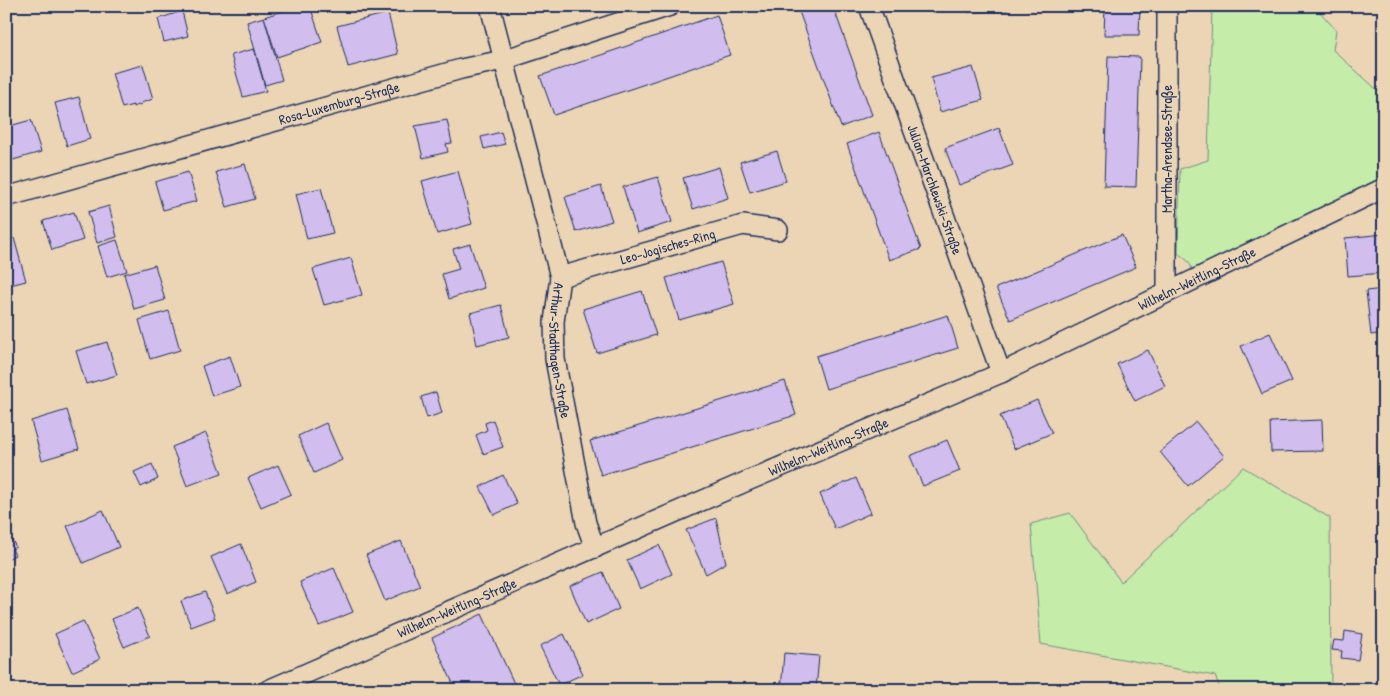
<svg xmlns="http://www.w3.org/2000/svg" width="1390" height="696" viewBox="0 0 1390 696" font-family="'Patrick Hand',sans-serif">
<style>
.green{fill:#c5eca8;stroke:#708e83}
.building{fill:#d1bdee;stroke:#1b2f5e}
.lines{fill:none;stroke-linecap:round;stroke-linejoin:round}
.street-casing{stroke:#1b2f5e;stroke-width:22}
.street{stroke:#ecd5b5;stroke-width:19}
.labels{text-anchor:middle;stroke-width:4;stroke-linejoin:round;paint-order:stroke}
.street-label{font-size:14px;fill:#1b2f5e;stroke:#ecd5b5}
</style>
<rect width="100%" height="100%" fill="#ecd5b5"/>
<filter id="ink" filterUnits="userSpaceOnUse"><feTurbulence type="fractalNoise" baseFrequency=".02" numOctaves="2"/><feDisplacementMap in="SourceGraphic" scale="10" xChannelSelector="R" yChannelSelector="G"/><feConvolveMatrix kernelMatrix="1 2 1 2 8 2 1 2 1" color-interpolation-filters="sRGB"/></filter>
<g filter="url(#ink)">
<g class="green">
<polygon points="1212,6 1318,6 1319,11 1336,30 1333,50 1384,96 1384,182 1192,269 1189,262 1178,253 1180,169 1208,160"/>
<polygon points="1243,467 1330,518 1331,690 1221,690 1215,676 1041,644 1031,524 1070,513 1121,582"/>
</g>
<g class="building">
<polygon points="298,6 310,6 322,42 277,57 264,17"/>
<polygon points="797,6 833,6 872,115 841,127"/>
<polygon points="968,6 1007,6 1007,11 968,12"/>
<polygon points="1105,6 1140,6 1139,35 1104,35"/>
<polygon points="182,11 188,36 164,42 158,19"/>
<polygon points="388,13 398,54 348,67 337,26"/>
<polygon points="717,15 730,55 554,115 540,76"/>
<polygon points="264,17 282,80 265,85 247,22"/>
<polygon points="254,49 266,91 243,97 231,55"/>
<polygon points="1108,56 1140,57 1136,187 1104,186"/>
<polygon points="143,65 153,99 141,103 142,104 133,107 133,105 122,108 112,73"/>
<polygon points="973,67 983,100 940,112 931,78"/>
<polygon points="79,97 90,139 67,146 55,103"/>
<polygon points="31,120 41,152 6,162 6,127"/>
<polygon points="447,120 452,143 446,144 448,152 423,158 415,126"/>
<polygon points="999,128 1013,165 959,185 945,148"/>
<polygon points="501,132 505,144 484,149 481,137"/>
<polygon points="879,132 921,249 889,260 847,144"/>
<polygon points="777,151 786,181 750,192 740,162"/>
<polygon points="245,164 255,199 227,207 216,172"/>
<polygon points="719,167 728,198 693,209 683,178"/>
<polygon points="458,171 472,224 437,234 422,181"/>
<polygon points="188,172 197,201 163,210 155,182"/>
<polygon points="658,177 672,222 637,233 623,187"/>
<polygon points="601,186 612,221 576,232 565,197"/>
<polygon points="321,188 333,233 307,239 296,194"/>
<polygon points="109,206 117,237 97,243 88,212"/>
<polygon points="74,212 83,240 52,250 43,221"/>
<polygon points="1384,234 1384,273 1348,276 1345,238"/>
<polygon points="1122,235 1136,267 1010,320 996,288"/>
<polygon points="14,238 26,281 6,286 6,240"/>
<polygon points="117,240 127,271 107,277 98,246"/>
<polygon points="470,244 484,288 449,299 442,274 459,269 453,249"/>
<polygon points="351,258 362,295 324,305 313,269"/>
<polygon points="721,262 734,304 679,320 666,278"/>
<polygon points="155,265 165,300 134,309 124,274"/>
<polygon points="1384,289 1384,333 1371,335 1366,291"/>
<polygon points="642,291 656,335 597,353 583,309"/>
<polygon points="501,305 509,337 477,345 470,313"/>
<polygon points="169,311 180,350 150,359 139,320"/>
<polygon points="948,315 958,348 826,389 816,356"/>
<polygon points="1270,333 1292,381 1262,394 1241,346"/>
<polygon points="107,342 117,375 86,384 76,351"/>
<polygon points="1148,350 1165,386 1135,401 1117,364"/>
<polygon points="230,356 240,387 212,396 202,366"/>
<polygon points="785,381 796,415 601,475 590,441"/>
<polygon points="436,392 442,413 427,418 421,397"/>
<polygon points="1037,400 1052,433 1014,449 1000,416"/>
<polygon points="67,410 79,449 42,460 31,421"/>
<polygon points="493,420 503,447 483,454 476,435 487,430 485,423"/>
<polygon points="1322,420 1323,451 1271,452 1270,422"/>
<polygon points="1196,422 1224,456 1188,486 1160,452"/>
<polygon points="326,423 342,460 314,473 298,436"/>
<polygon points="206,433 222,473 187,486 172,447"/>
<polygon points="947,440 960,471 923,486 910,456"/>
<polygon points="152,464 158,479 141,487 134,472"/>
<polygon points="278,465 291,494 261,507 248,478"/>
<polygon points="503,475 517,504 494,515 480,487"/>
<polygon points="856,478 871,513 835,529 820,494"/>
<polygon points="103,510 119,547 83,563 67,526"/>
<polygon points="716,518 726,563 706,574 686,530"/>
<polygon points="9,535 16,547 12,549 15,555 6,560 6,537"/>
<polygon points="401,541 420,586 385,601 366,555"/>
<polygon points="241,544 256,582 227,594 211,557"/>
<polygon points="659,545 672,574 640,589 627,560"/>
<polygon points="334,568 353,612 319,626 300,582"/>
<polygon points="603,572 619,609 586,624 570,586"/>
<polygon points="205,592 215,618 191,627 181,601"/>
<polygon points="138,608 150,636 124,647 112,619"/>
<polygon points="482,614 517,690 456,690 432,638"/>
<polygon points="83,621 100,659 72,672 55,634"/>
<polygon points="1345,631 1362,634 1358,660 1341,658 1342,651 1332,650 1334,640 1344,641"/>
<polygon points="564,634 583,674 559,685 540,646"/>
<polygon points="784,653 819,656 816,690 781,690"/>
</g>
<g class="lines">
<defs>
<g id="street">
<path id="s1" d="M490,6l70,271 -6,45 1,37 31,164 9,25"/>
<path id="s2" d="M869,6l132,367"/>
<polyline points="1167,6 1167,292"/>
<path id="s3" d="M6,197l455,-128 42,-9 167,-54"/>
<path id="s4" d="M560,277l183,-52 35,5"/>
<path id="s5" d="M268,690l477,-208 256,-109 383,-185"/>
</g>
</defs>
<use href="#street" class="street-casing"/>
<use href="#street" class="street"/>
</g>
</g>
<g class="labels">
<g class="street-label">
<text dy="5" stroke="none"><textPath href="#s3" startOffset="346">Rosa-Luxemburg-Straße</textPath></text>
<text transform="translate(1167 149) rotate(-90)" y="5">Martha-Arendsee-Straße</text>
<text dy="5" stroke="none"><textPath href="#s2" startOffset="195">Julian-Marchlewski-Straße</textPath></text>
<text dy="5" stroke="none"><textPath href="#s4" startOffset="112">Leo-Jogisches-Ring</textPath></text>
<text dy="5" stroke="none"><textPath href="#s5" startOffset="1016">Wilhelm-Weitling-Straße</textPath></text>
<text dy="5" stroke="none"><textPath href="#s1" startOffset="354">Arthur-Stadthagen-Straße</textPath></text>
<text dy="5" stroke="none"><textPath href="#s5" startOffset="611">Wilhelm-Weitling-Straße</textPath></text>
<text dy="5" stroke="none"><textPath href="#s5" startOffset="206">Wilhelm-Weitling-Straße</textPath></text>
</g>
</g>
<rect width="1390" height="696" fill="none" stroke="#ecd5b5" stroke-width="25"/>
<rect x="12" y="12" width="1365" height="671" fill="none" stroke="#1b2f5e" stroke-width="2" filter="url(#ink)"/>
</svg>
